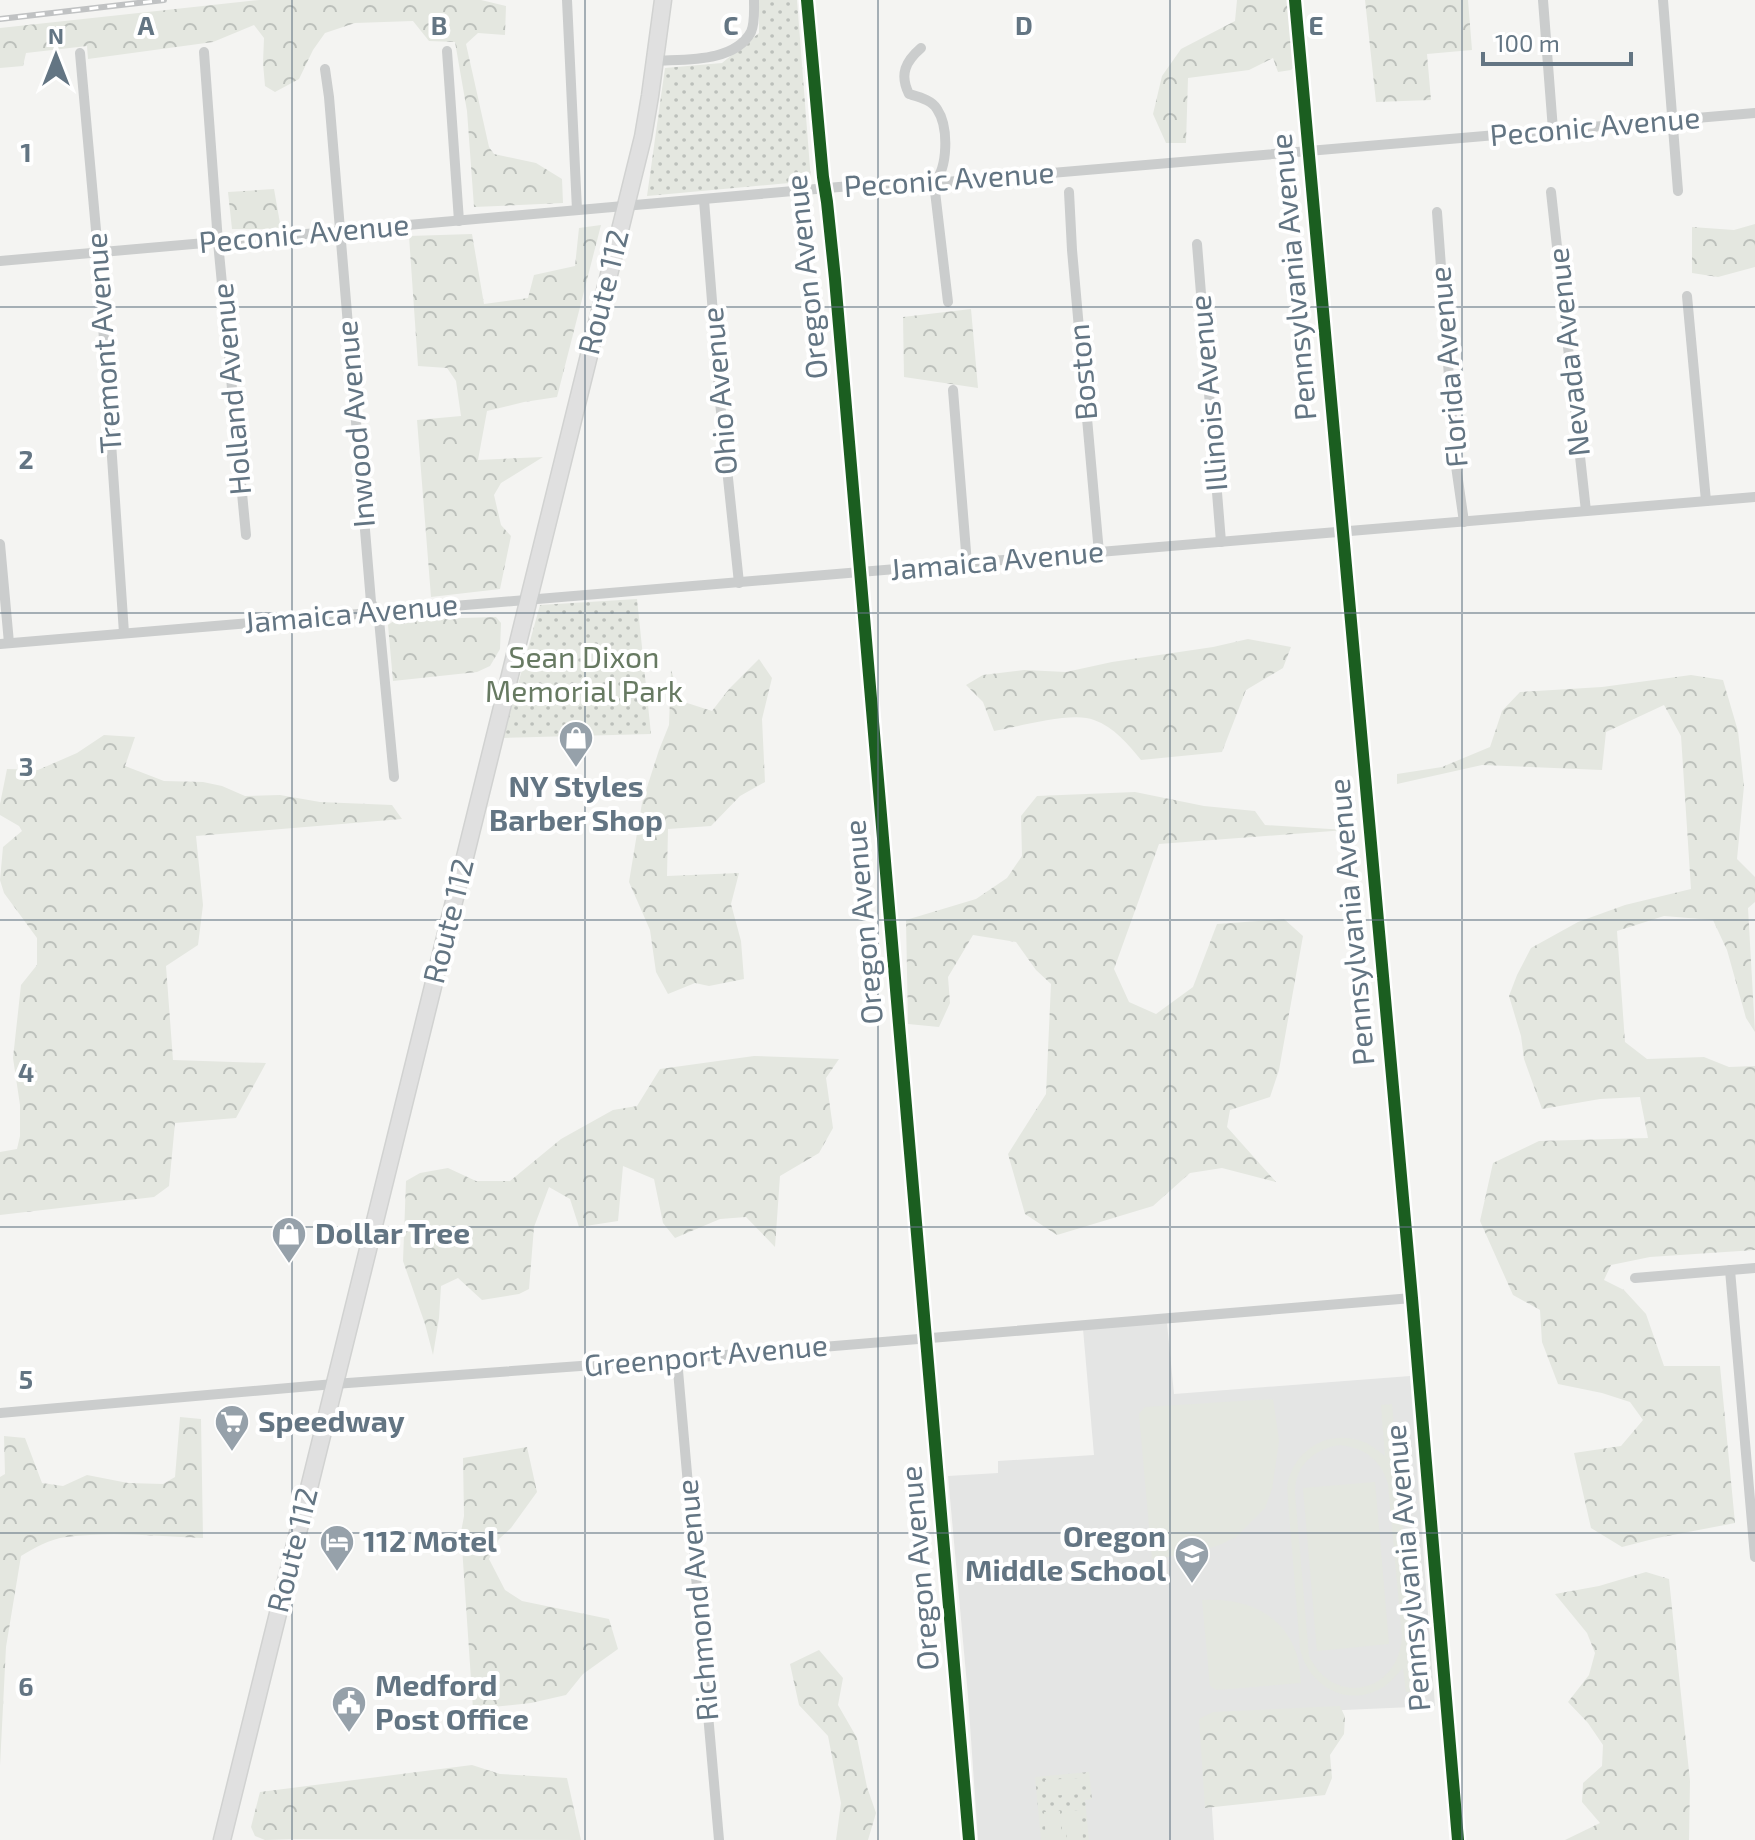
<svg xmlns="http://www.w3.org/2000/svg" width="1755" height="1840" viewBox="0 0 1755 1840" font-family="'Exo 2',sans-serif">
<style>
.built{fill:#e4e5e4}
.forest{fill:url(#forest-crowns)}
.park{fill:url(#park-dots)}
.garden{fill:#e4e7e0;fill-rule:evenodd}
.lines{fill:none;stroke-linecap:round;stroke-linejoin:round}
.primary-casing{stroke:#d1d2d1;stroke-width:19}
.minor{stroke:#cbcdcd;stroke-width:10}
.primary{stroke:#e0e0e0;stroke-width:16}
.rail-casing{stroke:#c0c2c3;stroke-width:6}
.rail{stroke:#fff;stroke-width:3;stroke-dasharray:9;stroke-linecap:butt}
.cycleway-casing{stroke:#fff;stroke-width:17}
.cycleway{stroke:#1b5e20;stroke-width:12}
.grid{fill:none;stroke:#637583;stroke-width:2;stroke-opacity:0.55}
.labels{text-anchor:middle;stroke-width:8;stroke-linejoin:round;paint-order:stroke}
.street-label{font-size:30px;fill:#637583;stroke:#fff}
.park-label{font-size:30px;fill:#677a62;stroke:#fff}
.poi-label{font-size:30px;font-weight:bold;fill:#637583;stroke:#fff;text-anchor:start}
.grid-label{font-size:26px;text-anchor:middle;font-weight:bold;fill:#637583;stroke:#fff;stroke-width:8;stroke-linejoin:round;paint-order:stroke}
</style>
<defs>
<pattern id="forest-crowns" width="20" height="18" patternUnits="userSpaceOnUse" patternTransform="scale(2)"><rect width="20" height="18" fill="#e4e7e0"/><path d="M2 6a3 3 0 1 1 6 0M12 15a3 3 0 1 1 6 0" fill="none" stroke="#bcc0bb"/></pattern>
<pattern id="park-dots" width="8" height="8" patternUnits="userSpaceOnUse" patternTransform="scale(2)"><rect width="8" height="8" fill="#e4e7e0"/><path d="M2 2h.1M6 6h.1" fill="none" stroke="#bcc0bb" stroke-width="1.8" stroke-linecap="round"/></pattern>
</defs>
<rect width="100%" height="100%" fill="#f4f4f2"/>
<polygon class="built" points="1167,1323 1174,1394 1410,1376 1435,1706 1206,1716 1214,1840 978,1840 968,1696 948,1476 998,1473 998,1461 1094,1455 1083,1329"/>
<g class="forest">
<polygon points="259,0 481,0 506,6 505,35 478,33 466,44 489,147 494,154 536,163 562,179 563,203 474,207 467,111 455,42 429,41 413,21 355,23 325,33 313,50 299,79 275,92 265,86 263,63 264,38 254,25 213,42 88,59 87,46 26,53 23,66 0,68 0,28"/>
<polygon points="1237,0 1290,0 1295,66 1291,70 1278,72 1273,58 1249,70 1188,78 1186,143 1166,143 1153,114 1162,76 1181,49 1235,21"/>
<polygon points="1365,0 1468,0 1472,50 1427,54 1431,100 1376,102"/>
<polygon points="274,189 281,229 232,229 228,192"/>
<polygon points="1755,224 1755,267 1718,277 1692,273 1692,227 1734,230"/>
<polygon points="601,225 557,397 524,402 487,411 478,460 543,457 501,483 494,495 501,525 511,536 500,589 431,597 417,420 461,416 456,381 447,368 418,366 409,236 472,234 484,304 528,298 534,275 575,266 579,228"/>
<polygon points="971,309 978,388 904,377 903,317"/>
<polygon points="496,617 501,623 500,649 490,666 477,672 393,681 388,625 395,620"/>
<path d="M1248,639l43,8 -8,21 -37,22 -24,62 -81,8c-13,-16 -27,-33 -47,-40 -21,-9 -77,7 -100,11l-11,-29 -17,-17 17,-10 41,-5 42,2 46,-10 101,-15z"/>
<polygon points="759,659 772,678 762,719 765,782 740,796 711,826 668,829 667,876 739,873 731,904 741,941 744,979 709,986 695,983 668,994 656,972 650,930 629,882 642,803 659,750 669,725 671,670 681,701 712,711 729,689"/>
<polygon points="1691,675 1723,680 1738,731 1744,786 1737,859 1755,877 1755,902 1748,908 1755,1032 1746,1018 1727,950 1713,920 1664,916 1617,931 1625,1042 1647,1059 1704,1057 1729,1067 1755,1066 1755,1250 1650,1257 1611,1265 1604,1280 1624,1290 1646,1314 1664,1366 1720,1366 1735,1523 1657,1538 1622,1547 1591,1528 1574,1453 1621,1446 1643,1420 1630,1402 1602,1393 1558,1384 1542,1342 1540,1310 1513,1295 1480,1221 1493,1163 1539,1141 1648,1138 1640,1097 1600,1099 1542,1109 1524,1059 1521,1036 1509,996 1517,975 1531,948 1578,922 1625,905 1691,889 1681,736 1664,705 1606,732 1602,770 1482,765 1397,784 1397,774 1442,767 1490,747 1502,711 1520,692 1602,687"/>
<polygon points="104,735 135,737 125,766 164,781 203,782 222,786 245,796 280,795 320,802 392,805 402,819 196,836 203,905 198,945 166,966 173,1060 266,1063 236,1118 175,1123 169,1186 154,1197 0,1215 0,1152 17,1149 20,1136 20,1105 13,1058 21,985 37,965 37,938 4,893 0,880 3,847 22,831 19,826 0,815 0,804 7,769 38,770 77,753"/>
<polygon points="1135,792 1204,806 1255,811 1265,825 1346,830 1159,844 1114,969 1129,1002 1156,1014 1193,987 1217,924 1284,919 1303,936 1279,1070 1270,1097 1230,1110 1227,1127 1276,1182 1222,1168 1190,1173 1153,1206 1057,1235 1025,1214 1008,1154 1046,1094 1051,984 1036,970 1016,942 973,935 948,977 950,1003 939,1027 908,1024 906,920 976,899 1007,878 1022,856 1021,816 1037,796"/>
<polygon points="754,1056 839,1059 826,1078 833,1128 819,1153 780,1176 775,1247 746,1217 720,1219 675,1238 663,1223 654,1179 623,1166 618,1221 579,1227 570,1199 549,1187 534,1227 529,1289 519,1294 482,1300 458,1278 441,1286 439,1318 433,1355 425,1324 403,1261 406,1181 420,1173 448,1168 476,1181 510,1181 561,1139 613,1110 637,1106 660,1069"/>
<path d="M180,1417l21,2 2,119c-45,-2 -92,-7 -137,-1 -16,2 -32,11 -45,19l-15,91 -6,119v-289l5,-3 -1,-38 21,2 17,45 21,3 24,-11 41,8 35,1 12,-7z"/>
<polygon points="527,1447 537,1492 511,1528 499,1539 489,1559 505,1590 522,1601 609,1619 618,1649 583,1674 566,1695 531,1703 473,1709 461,1532 464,1516 463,1458"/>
<polygon points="1646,1572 1669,1579 1690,1781 1689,1840 1565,1840 1600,1823 1582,1802 1583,1783 1602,1766 1603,1745 1588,1723 1568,1702 1589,1675 1595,1653 1587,1633 1555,1594 1599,1586"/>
<polygon points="819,1650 843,1678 838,1705 857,1738 867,1787 876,1813 868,1840 836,1840 841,1803 828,1736 799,1705 790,1664"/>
<polygon points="1340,1706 1345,1717 1344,1734 1330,1755 1332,1778 1325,1795 1205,1808 1199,1719 1213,1712"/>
<polygon points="472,1765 500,1774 567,1778 581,1840 296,1839 265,1840 255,1836 251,1827 260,1792"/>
</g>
<g class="park">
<polygon points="759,0 797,0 811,181 647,196 665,68 722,63 759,33"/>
<polygon points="637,599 651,734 503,738 540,605"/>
<polygon points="1089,1772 1092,1799 1085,1800 1089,1840 1041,1840 1035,1777"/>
</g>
<g class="garden">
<polygon points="1273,1399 1279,1441 1272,1489 1265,1508 1236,1537 1219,1545 1195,1553 1152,1559 1139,1414 1145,1407"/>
<path d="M1392,1404l25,288h-11l-3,-24c-6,6 -11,13 -18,18 -35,23 -76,2 -85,-37l-13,-162c6,-38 42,-59 77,-45 8,3 15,10 21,14l-4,-51zM1340,1445c25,3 41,15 48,39l14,153c-4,57 -69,70 -93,19l-14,-163c0,-28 19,-44 45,-48z"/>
<polygon points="1375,1482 1389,1644 1317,1651 1303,1488"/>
<path d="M1202,1600c40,-2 78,10 94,52 3,9 4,21 5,31l-85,7 -6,-4z"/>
<polygon points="1080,1778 1081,1794 1046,1796 1045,1780"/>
<polygon points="1081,1810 1083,1840 1067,1840 1065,1811"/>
<polygon points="1060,1811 1062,1840 1046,1840 1044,1812"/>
</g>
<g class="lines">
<defs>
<polyline id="primary" points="222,1840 643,137 650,96 663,0"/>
</defs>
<use href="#primary" class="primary-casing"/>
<g class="minor">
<polyline points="567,0 577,210"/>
<polyline points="807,0 823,177 827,202 835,279 969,1840"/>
<polyline points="1295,0 1412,1298 1458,1840"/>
<polyline points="1543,0 1553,130"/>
<polyline points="1663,0 1678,191"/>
<path d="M921,48c-15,13 -22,26 -12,46 10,3 23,6 28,15 12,18 11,59 -3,74l14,119"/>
<polyline points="447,51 459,221"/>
<polyline points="204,52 218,242 246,535"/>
<polyline points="80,53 98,252 124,633"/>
<path d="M655,61c29,-2 79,2 96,-29 4,-9 3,-22 3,-32"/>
<polyline points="325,69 329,97 371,602 379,620 394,777"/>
<polyline points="1069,192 1072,250 1099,553"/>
<polyline points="1551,192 1586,511"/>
<polyline points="704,200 720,402 739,583"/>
<polyline points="1437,212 1455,459 1464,522"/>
<polyline points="1197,244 1221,542"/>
<polyline points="0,261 839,187 879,184 934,183 1755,113"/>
<polyline points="1687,296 1706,501"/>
<polyline points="953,390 967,564"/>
<polyline points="0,544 9,643"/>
<polyline points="0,644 1755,497"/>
<polyline points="1730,1270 1755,1557"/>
<polyline points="1635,1278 1755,1268"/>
<polyline points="677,1359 719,1840"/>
<polyline points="0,1413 334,1384 677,1359 1412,1298"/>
</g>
<use href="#primary" class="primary"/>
<defs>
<polyline id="rail" points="0,19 164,0"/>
</defs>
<use href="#rail" class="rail-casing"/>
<use href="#rail" class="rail"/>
<defs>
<g id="cycleway">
<polyline points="807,0 823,177 827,202 835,279 969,1840"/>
<polyline points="1295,0 1412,1298 1458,1840"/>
</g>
</defs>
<use href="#cycleway" class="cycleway-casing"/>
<use href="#cycleway" class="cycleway"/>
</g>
<path class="grid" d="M292,0v1840M585,0v1840M878,0v1840M1170,0v1840M1462,0v1840M0,307h1755M0,613h1755M0,920h1755M0,1227h1755M0,1533h1755"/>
<defs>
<symbol id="shop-pin" viewBox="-11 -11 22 30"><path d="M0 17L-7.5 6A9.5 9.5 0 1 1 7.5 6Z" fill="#96a1aa" stroke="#fff"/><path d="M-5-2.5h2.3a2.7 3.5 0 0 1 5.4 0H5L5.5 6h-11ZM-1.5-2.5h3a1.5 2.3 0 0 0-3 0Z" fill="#fff"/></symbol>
<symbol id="supermarket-pin" viewBox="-11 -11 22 30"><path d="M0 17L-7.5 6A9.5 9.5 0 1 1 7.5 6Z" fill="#96a1aa" stroke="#fff"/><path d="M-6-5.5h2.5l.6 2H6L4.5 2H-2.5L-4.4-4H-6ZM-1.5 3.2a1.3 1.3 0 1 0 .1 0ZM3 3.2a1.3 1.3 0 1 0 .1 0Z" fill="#fff"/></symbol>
<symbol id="hotel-pin" viewBox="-11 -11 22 30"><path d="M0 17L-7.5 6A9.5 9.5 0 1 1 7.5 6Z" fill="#96a1aa" stroke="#fff"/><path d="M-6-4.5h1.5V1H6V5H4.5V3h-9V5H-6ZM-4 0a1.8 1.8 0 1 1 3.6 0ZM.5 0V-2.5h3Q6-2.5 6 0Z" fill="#fff"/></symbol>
<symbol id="school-pin" viewBox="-11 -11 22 30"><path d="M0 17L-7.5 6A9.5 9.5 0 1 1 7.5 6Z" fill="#96a1aa" stroke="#fff"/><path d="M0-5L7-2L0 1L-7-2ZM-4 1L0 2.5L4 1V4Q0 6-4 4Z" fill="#fff"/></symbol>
<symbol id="civic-pin" viewBox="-11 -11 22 30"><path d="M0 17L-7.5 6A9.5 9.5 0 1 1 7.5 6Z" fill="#96a1aa" stroke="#fff"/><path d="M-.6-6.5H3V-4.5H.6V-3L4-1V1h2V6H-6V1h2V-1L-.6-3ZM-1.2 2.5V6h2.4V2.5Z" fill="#fff"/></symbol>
</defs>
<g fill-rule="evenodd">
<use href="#shop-pin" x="556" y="718" width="40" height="54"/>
<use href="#shop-pin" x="269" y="1214" width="40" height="54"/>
<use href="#supermarket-pin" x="212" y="1402" width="40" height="54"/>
<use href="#hotel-pin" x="317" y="1522" width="40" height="54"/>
<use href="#school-pin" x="1172" y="1534" width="40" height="54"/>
<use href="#civic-pin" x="329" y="1683" width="40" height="54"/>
</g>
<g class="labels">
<g class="street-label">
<text transform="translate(1595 127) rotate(-5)" y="10">Peconic Avenue</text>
<text transform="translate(949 180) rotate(-4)" y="10">Peconic Avenue</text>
<text transform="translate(304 234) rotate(-5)" y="10">Peconic Avenue</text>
<text transform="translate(807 277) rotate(-96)" y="10">Oregon Avenue</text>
<text transform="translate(1294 277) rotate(-95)" y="10">Pennsylvania Avenue</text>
<text transform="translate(604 292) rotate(-76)" y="10">Route 112</text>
<text transform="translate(104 343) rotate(-94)" y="10">Tremont Avenue</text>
<text transform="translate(1569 352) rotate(-96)" y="10">Nevada Avenue</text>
<text transform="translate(1449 367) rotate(-95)" y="10">Florida Avenue</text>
<text transform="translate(1083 372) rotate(-95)" y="10">Boston</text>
<text transform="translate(232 389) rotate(-95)" y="10">Holland Avenue</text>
<text transform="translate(720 391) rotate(-95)" y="10">Ohio Avenue</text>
<text transform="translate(1209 393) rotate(-95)" y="10">Illinois Avenue</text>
<text transform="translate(356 424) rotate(-95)" y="10">Inwood Avenue</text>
<text transform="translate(997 561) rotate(-5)" y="10">Jamaica Avenue</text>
<text transform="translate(351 614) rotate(-5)" y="10">Jamaica Avenue</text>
<text transform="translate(449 921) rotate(-76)" y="10">Route 112</text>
<text transform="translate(864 922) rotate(-95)" y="10">Oregon Avenue</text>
<text transform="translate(1352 922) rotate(-95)" y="10">Pennsylvania Avenue</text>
<text transform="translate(706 1356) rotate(-5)" y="10">Greenport Avenue</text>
<text transform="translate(293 1550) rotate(-76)" y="10">Route 112</text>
<text transform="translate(920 1568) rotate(-95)" y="10">Oregon Avenue</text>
<text transform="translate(1408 1568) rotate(-95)" y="10">Pennsylvania Avenue</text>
<text transform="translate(698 1600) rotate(-95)" y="10">Richmond Avenue</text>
</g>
<g class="park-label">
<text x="584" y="668">Sean Dixon<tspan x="584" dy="34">Memorial Park</tspan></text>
</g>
<g class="poi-label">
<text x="576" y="797" text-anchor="middle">NY Styles<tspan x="576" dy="34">Barber Shop</tspan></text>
<text x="315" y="1244">Dollar Tree</text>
<text x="258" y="1432">Speedway</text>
<text x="1166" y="1547" text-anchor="end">Oregon<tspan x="1166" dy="34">Middle School</tspan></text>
<text x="363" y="1552">112 Motel</text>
<text x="375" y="1696">Medford<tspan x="375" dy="34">Post Office</tspan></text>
</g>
</g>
<g class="grid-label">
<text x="146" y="35">A</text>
<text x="439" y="35">B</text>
<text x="731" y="35">C</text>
<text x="1024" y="35">D</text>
<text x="1316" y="35">E</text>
<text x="26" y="162">1</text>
<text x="26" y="469">2</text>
<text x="26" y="776">3</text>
<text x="26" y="1082">4</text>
<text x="26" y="1389">5</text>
<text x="26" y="1696">6</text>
</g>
<g transform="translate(56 56)" stroke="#ffffff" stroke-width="6" paint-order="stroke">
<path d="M0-6L14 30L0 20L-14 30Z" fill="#637583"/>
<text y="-12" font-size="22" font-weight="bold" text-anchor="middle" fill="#637583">N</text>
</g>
<path d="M1483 52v12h148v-12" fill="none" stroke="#637583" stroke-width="4"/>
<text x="1495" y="52" font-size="24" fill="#637583" stroke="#ffffff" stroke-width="6" paint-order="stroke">100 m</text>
</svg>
